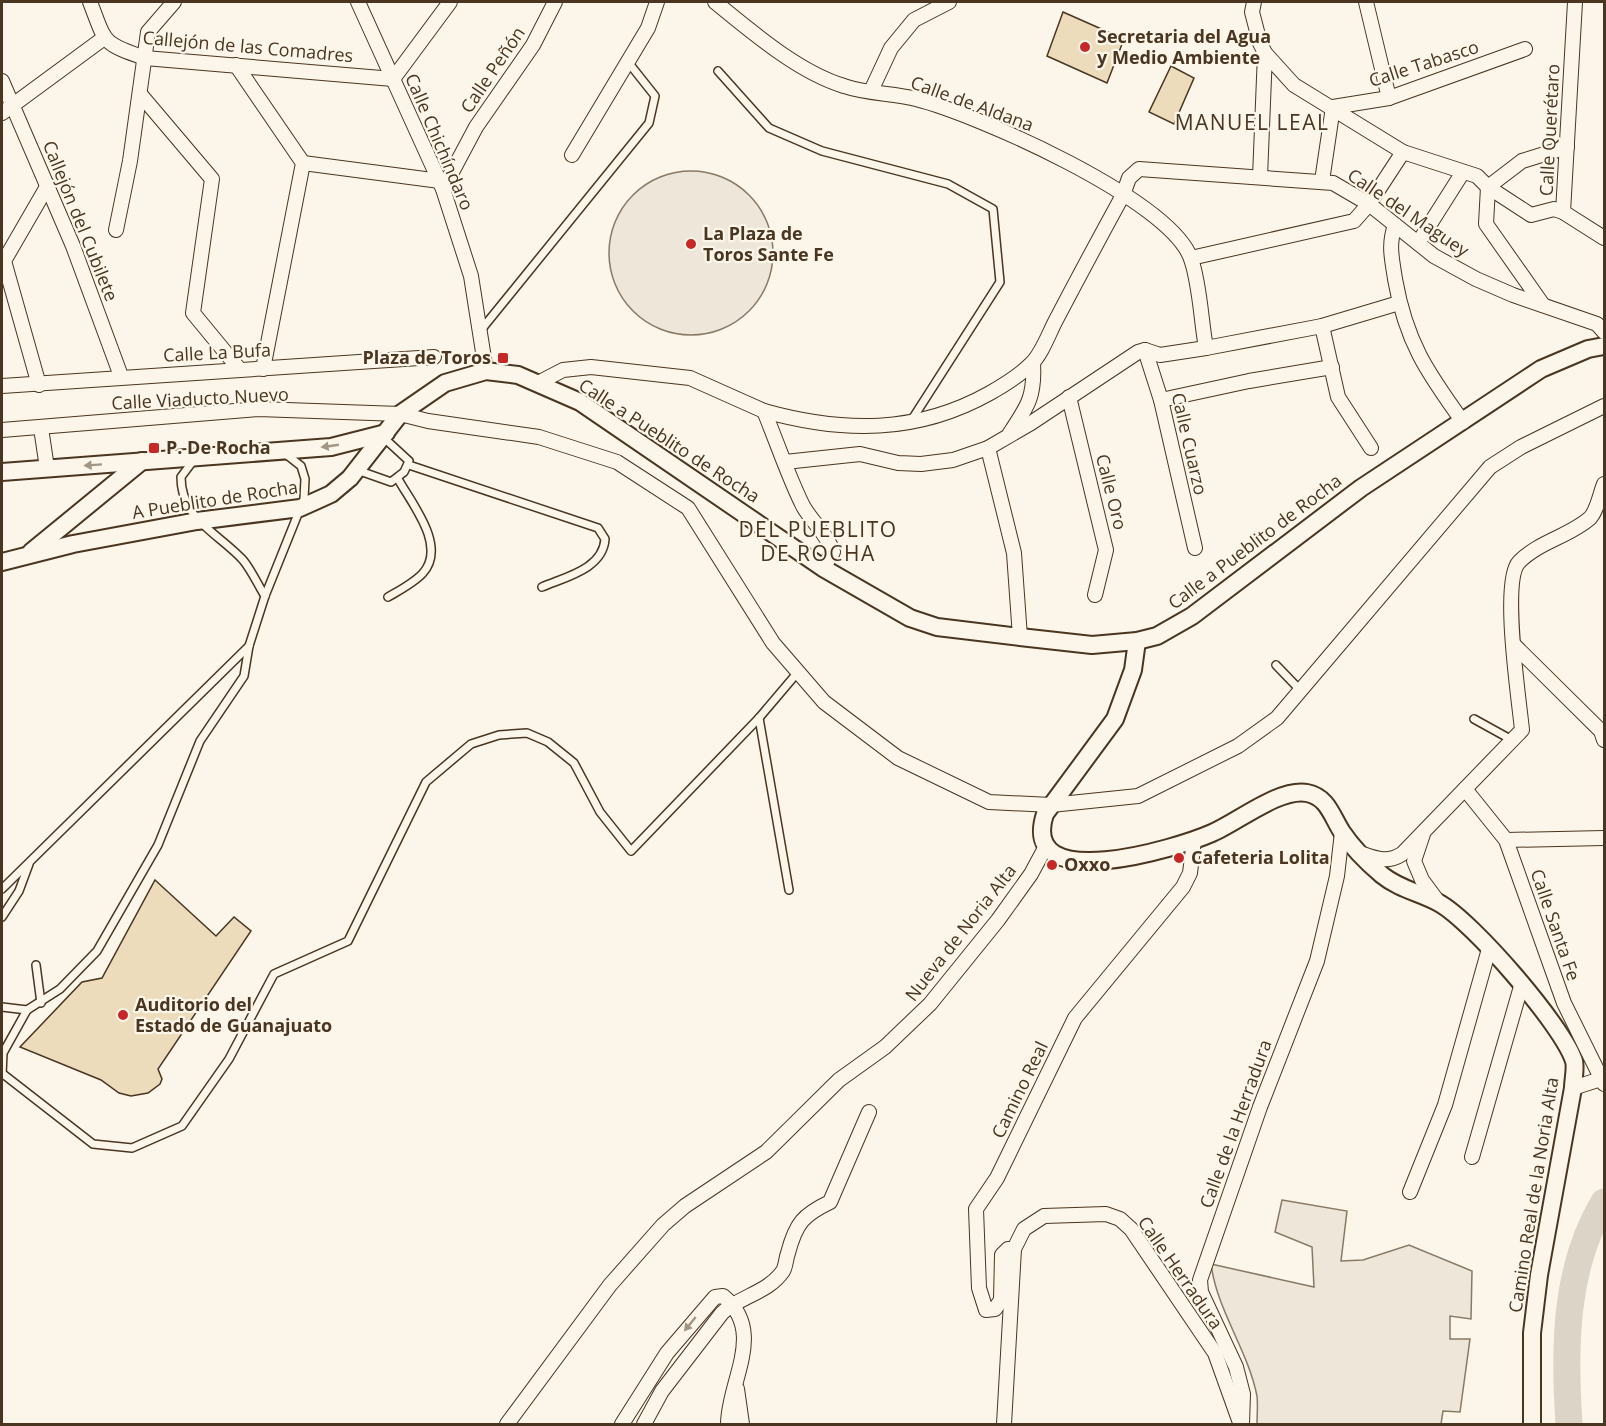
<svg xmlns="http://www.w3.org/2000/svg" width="1606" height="1426" viewBox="0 0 1606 1426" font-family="'Open Sans',sans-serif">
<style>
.green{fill:#ede6d9;stroke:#887966;stroke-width:1.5}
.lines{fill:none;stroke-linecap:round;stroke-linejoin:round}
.river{stroke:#dcd4c6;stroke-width:27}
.building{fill:#ecdcbc;stroke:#4a3520;stroke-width:1.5}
.service-casing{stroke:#4a3520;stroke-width:10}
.minor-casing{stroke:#4a3520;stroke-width:16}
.tertiary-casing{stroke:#4a3520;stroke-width:20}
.service{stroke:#fbf6e9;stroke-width:7}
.minor{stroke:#fbf6e9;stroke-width:14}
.tertiary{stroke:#fbf6e9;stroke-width:16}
.oneway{fill:#a29684}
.poi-dot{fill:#c62828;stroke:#fbf6e9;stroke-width:2}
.labels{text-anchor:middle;stroke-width:4.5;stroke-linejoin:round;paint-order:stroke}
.poi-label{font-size:18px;font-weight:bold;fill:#4a3520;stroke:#fbf6e9;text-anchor:start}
.street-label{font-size:18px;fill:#4a3520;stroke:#fbf6e9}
.quarter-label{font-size:21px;letter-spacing:1.5px;fill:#4a3520;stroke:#fbf6e9}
</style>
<rect width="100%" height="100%" fill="#fbf6e9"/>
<g class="green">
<circle cx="691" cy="253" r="82"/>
<path d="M1282,1200l65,11 -6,50 22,-1 46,-15 63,26 -1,48 -21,-3v23h20l-10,73 -17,-1 -2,13h-184c0,-9 1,-19 0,-28 -9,-46 -40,-85 -46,-132l103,23 -2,-40 -37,-15z"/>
</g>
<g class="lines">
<path class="river" d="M1569,1424c-5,-75 -5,-156 35,-222"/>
</g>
<g class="building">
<polygon points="1063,12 1124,39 1107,83 1047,56"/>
<polygon points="1171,66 1194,78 1174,124 1149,112"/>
<polygon points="155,880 216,936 234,917 251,931 158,1069 162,1079 160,1084 148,1093 131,1096 119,1093 101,1080 20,1047 82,982 102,978"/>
</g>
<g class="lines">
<defs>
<g id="service">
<polyline points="718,71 769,128 822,151 948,184 993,209 1000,282 911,421"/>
<polyline points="481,330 649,123 655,96 628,62"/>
<path d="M193,461l-12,16c0,42 37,56 62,83 9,11 15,25 22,36"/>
<path d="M409,465l189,63 7,11c-2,30 -40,38 -63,48"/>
<polyline points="357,470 391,482 404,472 409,461 383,437"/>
<path d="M388,597c12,-7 26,-14 35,-24 24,-27 -11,-69 -25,-94"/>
<polyline points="1276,665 1302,692"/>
<polyline points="759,718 789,890"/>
<polyline points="1474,719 1512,740"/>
<polyline points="2,889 249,646"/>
<polyline points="2,917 19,891 29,864"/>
<polyline points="36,965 41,1003"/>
<polyline points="2,1007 27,1010"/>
<polyline points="3,1074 93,1144 132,1148 182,1126 229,1059 274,974 348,941 426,782 471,744 499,735 527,733 548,742 574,763 600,812 631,851 759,718 798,672"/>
<polyline points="2,1075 3,1053 27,1010 60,989 97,951 158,845 200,741 244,676 249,646 265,596 304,499 305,479 301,466 287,455"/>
</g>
<g id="minor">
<path d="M90,2c16,41 11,41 55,56l248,21 57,-77"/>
<polyline points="358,2 443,189 471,276 486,371"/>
<path d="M715,2c37,30 83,70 129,84 23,8 49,7 72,13 60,15 255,101 275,160 9,25 10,62 15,89"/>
<polyline points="1254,2 1252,12 1260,43 1265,53 1294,85 1403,152 1477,176 1488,187 1531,215 1554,209 1563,212 1604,238"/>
<polyline points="1366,2 1389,98"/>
<polyline points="236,65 303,163 263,369"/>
<polyline points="2,81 73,246 121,376"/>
<polyline points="871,91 891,48 914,20 949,2"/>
<polyline points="140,94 212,179 193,313 240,370"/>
<polyline points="1333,107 1389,98 1525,49"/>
<polyline points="2,113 104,38"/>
<polyline points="572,155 648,28 657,2"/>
<polyline points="303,163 440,181"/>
<polyline points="1260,177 1265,53"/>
<polyline points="1322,181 1333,107"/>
<polyline points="443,189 476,127 533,45 555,2"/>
<polyline points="1563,212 1575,2"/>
<path d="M1395,225c-7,21 -3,33 0,54 11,63 32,93 68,143"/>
<polyline points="116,230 130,161 148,32 174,2"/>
<polyline points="1418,243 1463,172"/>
<polyline points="1191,258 1354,221 1369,204 1403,152"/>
<polyline points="1543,305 1486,224 1488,187 1522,161 1567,147"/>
<polyline points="1322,326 1338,397 1371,448"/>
<polyline points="1145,350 1161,400 1195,548"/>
<path d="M538,383l25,-13 28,-3 99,11 74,33c13,31 24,65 39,95 9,16 25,29 30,46l-10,16"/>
<polyline points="39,385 4,261 48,185"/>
<polyline points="2,386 434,357"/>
<polyline points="1069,397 1106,550 1095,595"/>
<polyline points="1161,400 1249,381 1332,367"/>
<path d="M764,411c79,22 153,23 226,-18 14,-8 30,-18 41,-29 11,-10 18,-31 25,-44 22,-42 44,-83 67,-125l6,-17 10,-9 194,14 36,21 65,52 42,23 37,16 84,29 7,8"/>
<polyline points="41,428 47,468"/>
<polyline points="2,430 258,409 400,414 428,421 539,437 617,462 688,508 773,643 824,702 898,758 989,802 1051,805 1138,796 1238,746 1277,718 1490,467 1521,447 1604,406"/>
<path d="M1010,433c18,-27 25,-37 23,-70"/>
<polyline points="988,448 1014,553 1020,637"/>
<polyline points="785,462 860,454 898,463 921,464 953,460 988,448 1031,423 1138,352 1145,350 1160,355 1206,348 1322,326 1399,303"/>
<polyline points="1513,644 1601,731 1604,740"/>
<polyline points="1465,789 1506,840 1564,1003 1604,1084"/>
<polyline points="1423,834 1414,861 1422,880 1439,903"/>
<polyline points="1506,840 1604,838"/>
<path d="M1363,854c14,5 25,9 39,0l120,-124c-3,-31 -21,-149 -3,-168 19,-20 51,-26 71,-44 7,-7 10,-24 14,-34"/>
<polyline points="1573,1088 1604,1078"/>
<polyline points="1472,1157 1522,983"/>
<polyline points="1410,1192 1445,1105 1489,949"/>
<polyline points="1014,1249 1008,1249 1002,1255 1001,1300 995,1309 986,1310 979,1288 976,1209 997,1178 1075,1018 1183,887 1190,873 1194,840"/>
<polyline points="737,1389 742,1424"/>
<polyline points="507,1424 610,1285 663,1225 685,1206 766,1152 839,1080 885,1047 930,1004 998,920 1031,874 1045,848"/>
<path d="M622,1424l45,-71 48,-56 8,-1c44,36 5,85 5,128"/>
<path d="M644,1424l18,-33 60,-78c18,-17 46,-20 61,-42 3,-5 3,-13 5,-18 8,-30 15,-38 42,-51l39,-90"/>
<polyline points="1004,1424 1014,1249 1024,1229 1044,1216 1106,1214 1120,1219 1131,1229 1215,1353 1239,1420"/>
<polyline points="1242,1424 1243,1394 1236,1367 1201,1292 1200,1280 1260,1107 1317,961 1337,876 1342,832"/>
</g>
<g id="tertiary">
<polyline points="2,472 331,447 386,433"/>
<polyline points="31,552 142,461"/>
<polyline points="2,562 73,544 197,521 300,508 331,494 350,478 400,414 445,383 486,371 518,375 580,402 823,568 910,618 937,627 1020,637 1092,645 1137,641 1157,636 1192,616 1361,488 1541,369 1588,349 1604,346"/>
<path d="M1137,641l-4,29 -18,49 -70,95c-27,83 133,34 167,19 26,-11 67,-45 95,-40 21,4 25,24 35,39 10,15 27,32 40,43 17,14 39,18 57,28 33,18 124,123 135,158 2,7 -1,19 -1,27l-34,187 -7,58v91"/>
</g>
</defs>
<use href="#service" class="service-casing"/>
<use href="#minor" class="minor-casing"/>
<use href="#tertiary" class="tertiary-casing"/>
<use href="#service" class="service"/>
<use href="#minor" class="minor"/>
<use href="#tertiary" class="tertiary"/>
</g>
<defs><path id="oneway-solid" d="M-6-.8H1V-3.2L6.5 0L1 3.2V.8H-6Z" transform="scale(1.5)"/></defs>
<g class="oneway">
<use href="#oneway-solid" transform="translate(330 446) rotate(172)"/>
<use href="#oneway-solid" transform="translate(93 465) rotate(176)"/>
<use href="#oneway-solid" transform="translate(690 1324) rotate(129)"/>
</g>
<g class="poi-dot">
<circle cx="1085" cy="47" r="6"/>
<circle cx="691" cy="244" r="6"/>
<rect x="497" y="352" width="12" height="12" rx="3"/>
<rect x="148" y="442" width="12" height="12" rx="3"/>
<circle cx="1179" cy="858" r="6"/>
<circle cx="1052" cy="865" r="6"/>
<circle cx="123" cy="1015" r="6"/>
</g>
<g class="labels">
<g class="poi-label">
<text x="1097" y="43">Secretaria del Agua<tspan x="1097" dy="21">y Medio Ambiente</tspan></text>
<text x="703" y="240">La Plaza de<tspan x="703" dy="21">Toros Sante Fe</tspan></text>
<text x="491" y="364" text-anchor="end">Plaza de Toros</text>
<text x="166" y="454">P. De Rocha</text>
<text x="1191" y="864">Cafeteria Lolita</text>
<text x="1064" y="871">Oxxo</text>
<text x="135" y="1011">Auditorio del<tspan x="135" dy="21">Estado de Guanajuato</tspan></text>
</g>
<g class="street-label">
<text transform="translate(248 47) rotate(5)" y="6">Callejón de las Comadres</text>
<text transform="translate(1424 64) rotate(-18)" y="6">Calle Tabasco</text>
<text transform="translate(493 70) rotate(-56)" y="6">Calle Peñón</text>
<text transform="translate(972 104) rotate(20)" y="6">Calle de Aldana</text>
<text transform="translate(1550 130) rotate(-87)" y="6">Calle Querétaro</text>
<text transform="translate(439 142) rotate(67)" y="6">Calle Chichíndaro</text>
<text transform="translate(1408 213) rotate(34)" y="6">Calle del Maguey</text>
<text transform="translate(80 221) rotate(68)" y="6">Callejón del Cubilete</text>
<text transform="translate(217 353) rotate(-3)" y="6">Calle La Bufa</text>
<text transform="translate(200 399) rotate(-3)" y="6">Calle Viaducto Nuevo</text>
<text transform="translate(669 441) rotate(33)" y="6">Calle a Pueblito de Rocha</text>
<text transform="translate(1189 444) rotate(77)" y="6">Calle Cuarzo</text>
<text transform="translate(1111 492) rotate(76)" y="6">Calle Oro</text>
<text transform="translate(215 500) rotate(-9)" y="6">A Pueblito de Rocha</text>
<text transform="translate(1255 542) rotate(-37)" y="6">Calle a Pueblito de Rocha</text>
<text transform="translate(1555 925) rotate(71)" y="6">Calle Santa Fe</text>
<text transform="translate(961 933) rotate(-52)" y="6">Nueva de Noria Alta</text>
<text transform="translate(1020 1090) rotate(-64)" y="6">Camino Real</text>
<text transform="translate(1236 1124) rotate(-70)" y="6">Calle de la Herradura</text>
<text transform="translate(1534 1195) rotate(-81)" y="6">Camino Real de la Noria Alta</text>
<text transform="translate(1180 1273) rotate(55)" y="6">Calle Herradura</text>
</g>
<g class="quarter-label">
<text x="1252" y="130">MANUEL LEAL</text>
<text x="818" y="537">DEL PUEBLITO<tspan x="818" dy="24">DE ROCHA</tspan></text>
</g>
</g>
<rect width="1606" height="1426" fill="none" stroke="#4a3520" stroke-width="6"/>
</svg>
